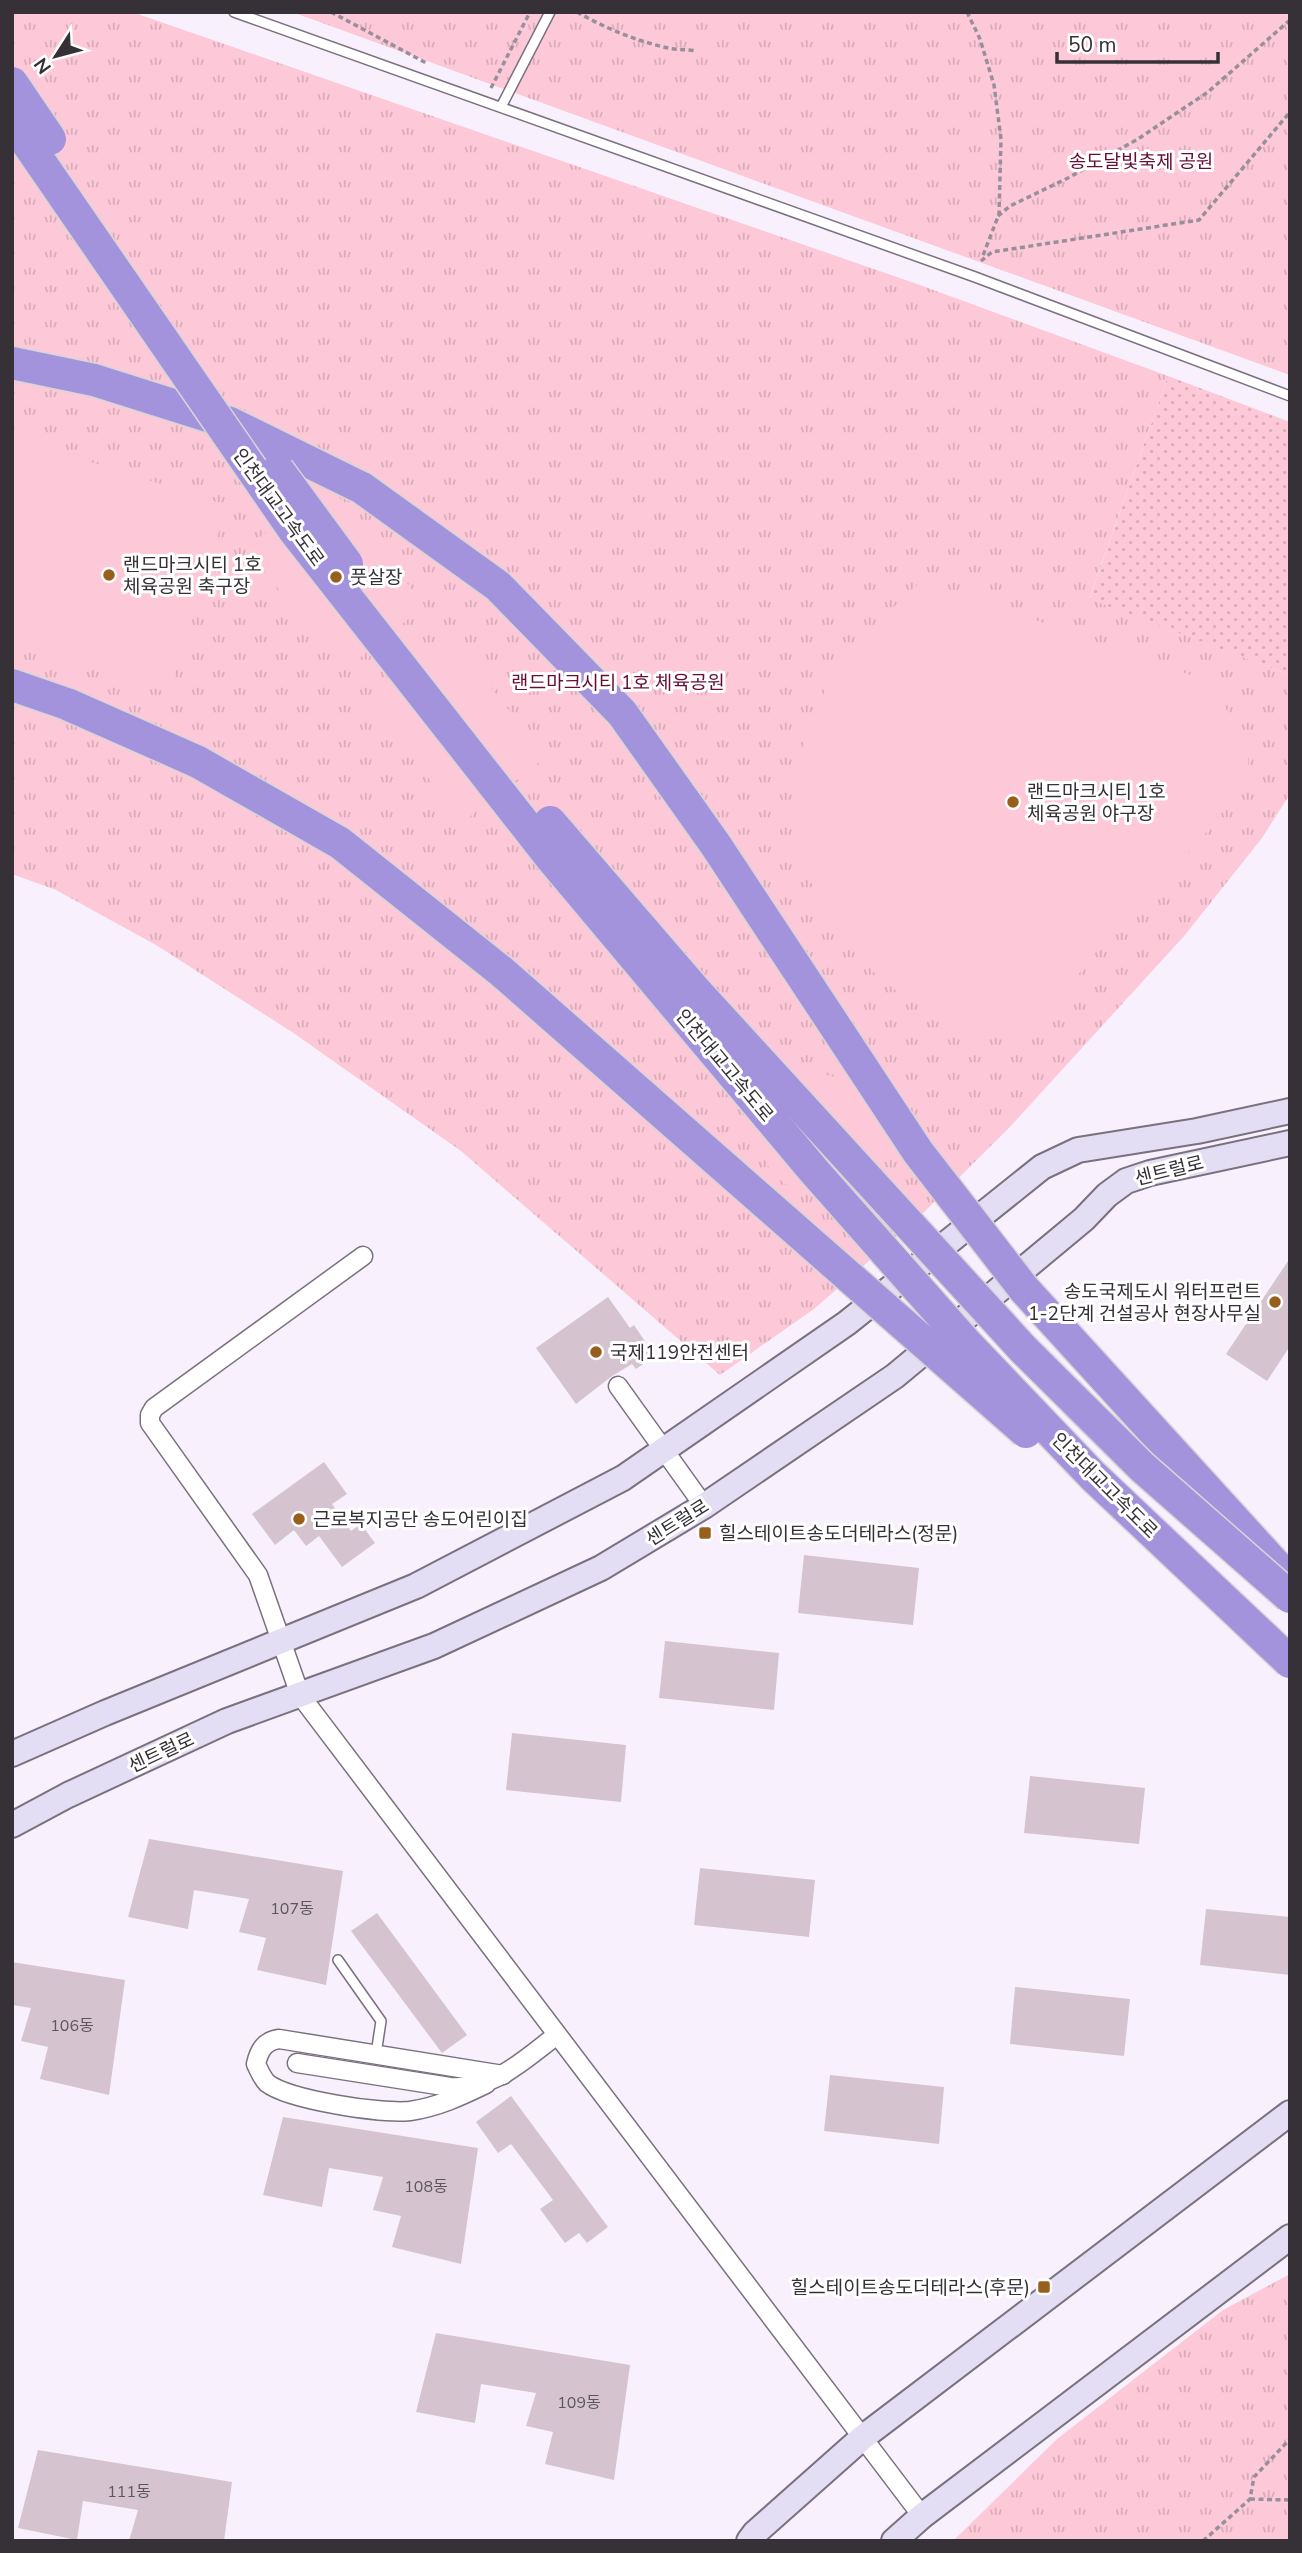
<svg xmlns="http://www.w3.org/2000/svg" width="1302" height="2553" viewBox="0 0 1302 2553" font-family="'Nunito Sans','Noto Sans KR',sans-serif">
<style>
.grass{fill:url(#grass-dots)}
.park{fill:url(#park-tufts)}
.pitch{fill:#fdc8d7}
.building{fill:#d5c4d0}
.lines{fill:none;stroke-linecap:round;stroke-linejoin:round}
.service-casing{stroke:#7a707e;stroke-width:12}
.minor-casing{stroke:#7a707e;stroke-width:21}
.secondary-casing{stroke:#7a707e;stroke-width:28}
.motorway-casing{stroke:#d7d6d7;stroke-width:35}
.path{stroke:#97909a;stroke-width:3.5;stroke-dasharray:5 3.5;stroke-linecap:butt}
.service{stroke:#fff;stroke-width:9}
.minor{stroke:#fff;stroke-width:18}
.secondary{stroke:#e3def4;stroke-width:24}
.motorway{stroke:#a392dc;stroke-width:32}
.motorway-bridge-casing{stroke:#d7d6d7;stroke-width:35;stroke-linecap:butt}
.motorway-bridge{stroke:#a392dc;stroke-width:32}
.poi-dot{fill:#985e1c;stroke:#fff;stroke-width:2.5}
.labels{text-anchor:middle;stroke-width:6;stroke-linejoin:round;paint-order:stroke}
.number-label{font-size:16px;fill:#5d565d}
.park-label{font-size:19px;fill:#670e37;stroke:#fff}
.street-label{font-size:19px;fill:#353137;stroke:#fff}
.poi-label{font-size:19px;fill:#353137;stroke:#fff;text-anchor:start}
</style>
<defs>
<pattern id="grass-dots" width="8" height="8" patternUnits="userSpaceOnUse" patternTransform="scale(1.75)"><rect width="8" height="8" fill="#fdc8d7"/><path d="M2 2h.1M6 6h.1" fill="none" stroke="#d9acb9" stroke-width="1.8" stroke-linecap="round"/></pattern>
<pattern id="park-tufts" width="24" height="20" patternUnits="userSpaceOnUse" patternTransform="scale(1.75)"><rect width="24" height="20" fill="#fdc8d7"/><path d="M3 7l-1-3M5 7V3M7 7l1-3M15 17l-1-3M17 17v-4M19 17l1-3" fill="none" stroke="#d9acb9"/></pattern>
</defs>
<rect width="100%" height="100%" fill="#f9f0fd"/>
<polygon class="grass" points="1168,376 1290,422 1290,675 1089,600"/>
<g class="park">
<polygon points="12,12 132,12 917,284 1168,376 1089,599 1290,675 1290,794 1262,838 1185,935 1007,1130 917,1219 814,1309 720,1375 461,1151 292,1032 156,945 56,890 12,874"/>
<polygon points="292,12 1290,12 1290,375"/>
<polygon points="1290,2274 1290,2541 953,2541 1057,2439 1223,2310"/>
</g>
<g class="pitch">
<polygon points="12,437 227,505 169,693 12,644"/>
<polygon points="328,483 425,606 343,671 246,548"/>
<path d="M922,580l297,105 -6,13c22,13 42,52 33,78 -8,20 -46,65 -62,81 -11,10 -23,17 -32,28 -44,50 -84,103 -125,155 -32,-6 -63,-11 -92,-26 -109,-54 -170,-176 -124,-293 22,-57 68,-100 111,-141z"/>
<polygon points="449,634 546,757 463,822 366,699"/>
<path d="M812,1073c103,7 74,138 -7,119 -13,-3 -24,-9 -32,-19 -9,-12 -21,-34 -13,-50 3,-7 11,-15 16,-22 14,-18 13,-21 36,-28z"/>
</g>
<g class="building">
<polygon points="1290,1258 1290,1346 1267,1381 1226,1354"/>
<polygon points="608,1297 630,1328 634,1325 655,1356 636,1369 632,1364 612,1376 576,1404 536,1348"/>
<polygon points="324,1462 347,1494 332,1504 351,1531 361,1524 375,1543 342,1567 319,1536 306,1546 294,1530 275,1545 252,1514"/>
<polygon points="804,1555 919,1568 913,1625 798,1613"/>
<polygon points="665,1641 779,1653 774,1710 659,1698"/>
<polygon points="512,1733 626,1745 621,1802 506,1790"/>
<polygon points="1030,1776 1145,1788 1139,1844 1024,1833"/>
<polygon points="149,1839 343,1871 326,1985 257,1970 266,1938 239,1932 249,1899 194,1890 188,1929 128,1917"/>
<polygon points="700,1868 815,1880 809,1937 694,1925"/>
<polygon points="1206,1909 1290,1917 1290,1975 1200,1965"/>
<polygon points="377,1913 467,2035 442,2053 351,1931"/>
<polygon points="12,1962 125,1980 109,2095 40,2079 48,2047 21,2041 31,2008 12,2005"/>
<polygon points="1015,1987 1130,1999 1124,2056 1010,2044"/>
<polygon points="830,2075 944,2087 939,2144 824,2131"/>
<polygon points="511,2096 608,2227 587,2243 579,2233 565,2243 540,2209 553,2200 511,2144 498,2153 476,2122"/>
<polygon points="283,2117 478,2148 461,2264 392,2247 401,2216 373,2210 383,2177 329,2168 322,2207 263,2195"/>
<polygon points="436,2333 630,2365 614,2480 545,2464 553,2432 526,2426 536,2393 481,2384 475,2423 416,2412"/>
<polygon points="38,2450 232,2482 224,2541 129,2541 138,2510 83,2501 77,2540 18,2528"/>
</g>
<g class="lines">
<defs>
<g id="service">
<polyline points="234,12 975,277 1290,396"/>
<polyline points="501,107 550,12"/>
<polyline points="338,1960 381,2021 376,2054"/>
</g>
<g id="minor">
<polyline points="363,1256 154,1408 150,1415 150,1423 258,1575 300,1695 922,2516"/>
<polyline points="618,1386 704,1506"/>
<path d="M297,2063l153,24c45,3 73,-27 107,-52"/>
<path d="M486,2084c-25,12 -48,23 -76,27 -29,3 -121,-11 -143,-28 -5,-5 -8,-13 -11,-19 3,-13 8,-23 23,-25l224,36"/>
</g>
<g id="secondary">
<polyline points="12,1754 105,1713 416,1586 623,1478 847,1323 1042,1167 1078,1150 1197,1131 1290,1111"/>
<polyline points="12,1825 68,1795 227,1721 434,1646 601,1568 704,1506 895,1376 1084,1219 1107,1195 1126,1181 1150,1173 1290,1143"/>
<polyline points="749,2541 755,2533 862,2438 1290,2113"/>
<polyline points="894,2541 922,2516 1290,2237"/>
</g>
<g id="motorway">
<polyline points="12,363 94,380 230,423 362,488"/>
<polyline points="1024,1289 1290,1581"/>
</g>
</defs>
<use href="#service" class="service-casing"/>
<use href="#minor" class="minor-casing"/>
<use href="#secondary" class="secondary-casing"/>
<use href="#motorway" class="motorway-casing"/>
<g class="path">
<polyline points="331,12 428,64"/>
<path d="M577,12c28,16 59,29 91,36 9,2 18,1 28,3"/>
<polyline points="967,12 980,39 994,85 1001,139 999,214 982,258"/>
<polyline points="491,88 530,12"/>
<polyline points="998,216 1010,206 1068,178 1138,139 1208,92 1290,20"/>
<polyline points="981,261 992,252 1199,220 1290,112"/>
<polyline points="1250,2499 1290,2500"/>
<polyline points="1203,2541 1250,2499 1254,2477 1290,2439"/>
</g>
<use href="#service" class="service"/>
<use href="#minor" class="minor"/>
<use href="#secondary" class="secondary"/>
<use href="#motorway" class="motorway"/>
<defs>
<g id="motorway-bridge">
<polyline points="12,83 50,139"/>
<polyline points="12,121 293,529 552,859 814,1171 967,1344 1093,1476 1290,1662"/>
<polyline points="278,470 347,564"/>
<polyline points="362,488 498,586 622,713 715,844 918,1152 1024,1289"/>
<polyline points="12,685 67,704 198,762 340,843 502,972 1026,1432"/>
<polyline points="550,822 693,988 1023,1349 1142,1467 1290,1597"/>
</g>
</defs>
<use href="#motorway-bridge" class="motorway-bridge-casing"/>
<use href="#motorway-bridge" class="motorway-bridge"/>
</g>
<g class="poi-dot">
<circle cx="109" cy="575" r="7"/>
<circle cx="336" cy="577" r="7"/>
<circle cx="1013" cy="802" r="7"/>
<circle cx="1275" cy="1302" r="7"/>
<circle cx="596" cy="1352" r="7"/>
<circle cx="299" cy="1519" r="7"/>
<rect x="698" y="1526" width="14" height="14" rx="3.5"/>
<rect x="1037" y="2280" width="14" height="14" rx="3.5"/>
</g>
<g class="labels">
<g class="number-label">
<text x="292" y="1914">107동</text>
<text x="72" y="2031">106동</text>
<text x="426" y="2192">108동</text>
<text x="579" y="2408">109동</text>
<text x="129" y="2497">111동</text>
</g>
<g class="park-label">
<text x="1141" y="168">송도달빛축제 공원</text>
<text x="618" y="689">랜드마크시티 1호 체육공원</text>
</g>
<g class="street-label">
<text transform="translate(279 507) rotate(54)" y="7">인천대교고속도로</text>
<text transform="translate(725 1065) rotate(50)" y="7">인천대교고속도로</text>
<text transform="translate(1169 1170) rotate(-14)" y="7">센트럴로</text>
<text transform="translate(1105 1485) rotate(45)" y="7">인천대교고속도로</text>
<text transform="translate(677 1522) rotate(-32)" y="7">센트럴로</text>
<text transform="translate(161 1752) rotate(-25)" y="7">센트럴로</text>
</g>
<g class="poi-label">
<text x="123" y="571">랜드마크시티 1호<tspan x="123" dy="22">체육공원 축구장</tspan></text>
<text x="350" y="584">풋살장</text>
<text x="1027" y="798">랜드마크시티 1호<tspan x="1027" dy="22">체육공원 야구장</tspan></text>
<text x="1261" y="1298" text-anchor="end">송도국제도시 워터프런트<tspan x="1261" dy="22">1-2단계 건설공사 현장사무실</tspan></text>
<text x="610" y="1359">국제119안전센터</text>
<text x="313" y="1526">근로복지공단 송도어린이집</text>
<text x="719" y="1540">힐스테이트송도더테라스(정문)</text>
<text x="1030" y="2294" text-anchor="end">힐스테이트송도더테라스(후문)</text>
</g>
</g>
<rect width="1302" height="2553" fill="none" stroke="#353137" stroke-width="28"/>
<g transform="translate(56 56) rotate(234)" stroke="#ffffff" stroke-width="5" paint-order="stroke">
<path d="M0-5L12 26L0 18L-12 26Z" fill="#353137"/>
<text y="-10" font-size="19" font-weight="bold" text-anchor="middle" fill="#353137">N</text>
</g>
<path d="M1057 52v10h161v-10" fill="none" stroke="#353137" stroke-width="3.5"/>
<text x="1068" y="52" font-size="21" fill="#353137" stroke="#ffffff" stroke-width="5" paint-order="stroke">50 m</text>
</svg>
